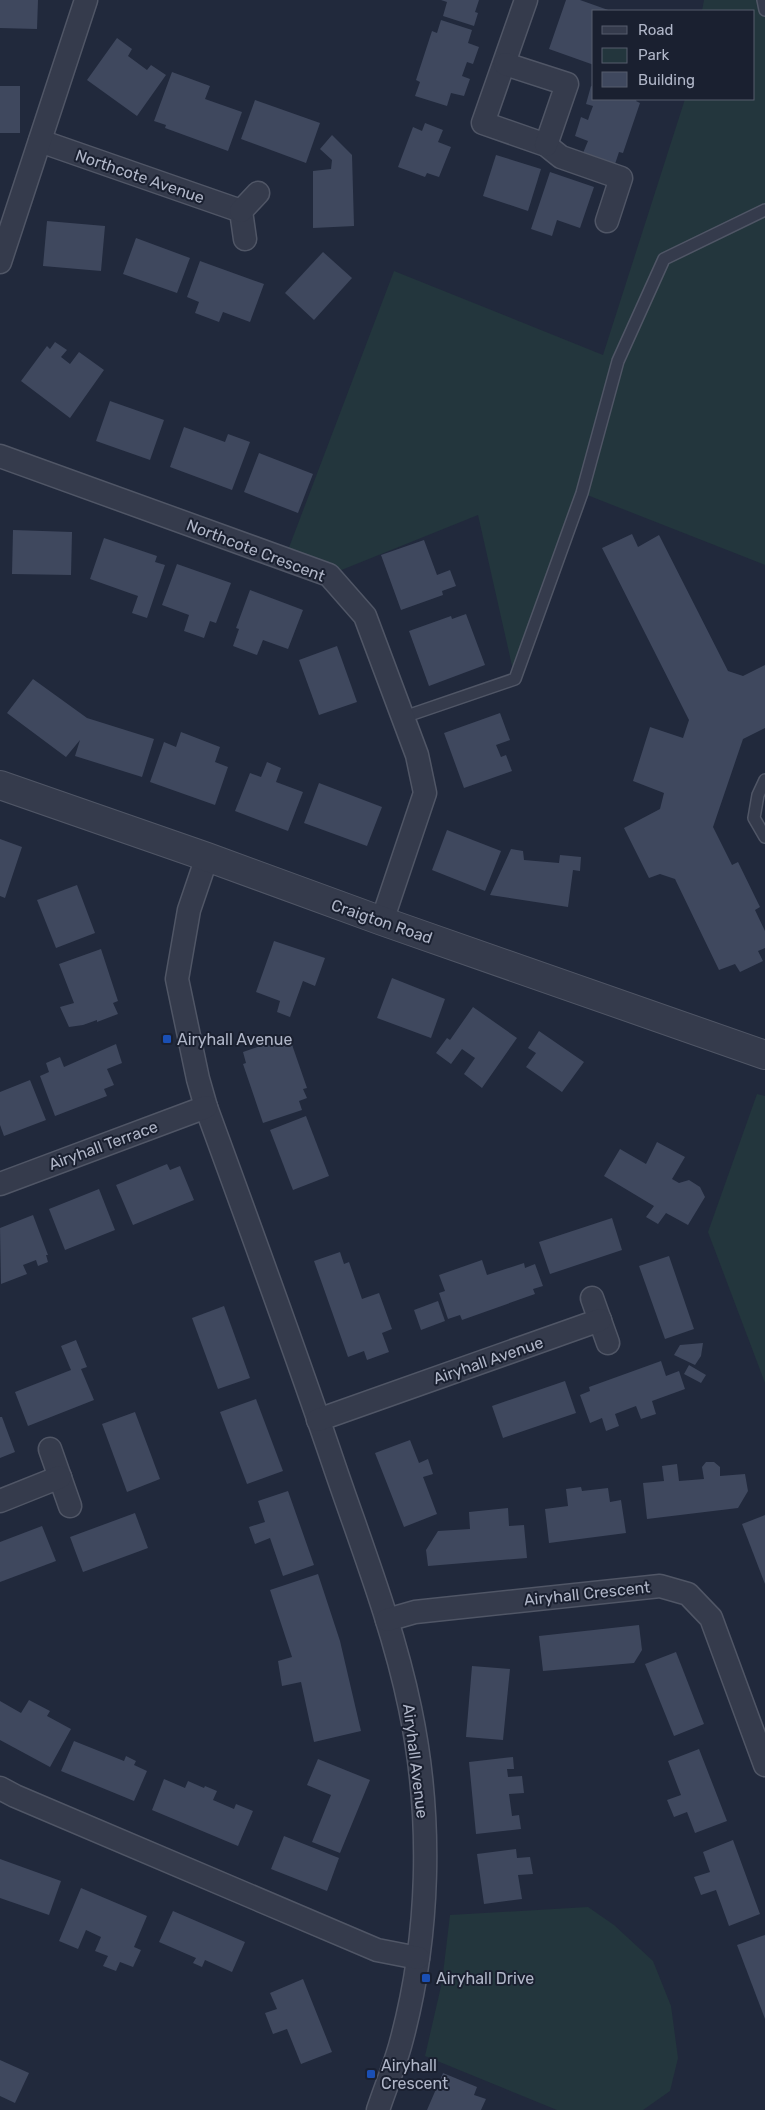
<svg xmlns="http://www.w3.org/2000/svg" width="765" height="2110" viewBox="0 0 765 2110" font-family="Rubik,sans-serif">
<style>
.green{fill:#23363d}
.building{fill:#3f485e}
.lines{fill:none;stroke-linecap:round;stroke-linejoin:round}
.service-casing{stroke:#505666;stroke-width:14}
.minor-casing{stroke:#505666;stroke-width:25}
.tertiary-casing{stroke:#505666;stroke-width:30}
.service{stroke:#353b4c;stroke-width:11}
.minor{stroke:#353b4c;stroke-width:22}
.tertiary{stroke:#353b4c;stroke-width:28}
.transit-dot{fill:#1a4fb4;stroke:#1a2030;stroke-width:2}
.labels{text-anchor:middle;stroke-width:4;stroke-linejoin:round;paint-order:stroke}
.street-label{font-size:16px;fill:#b0b6c8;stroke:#1a2030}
.poi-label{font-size:16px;fill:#b0b6c8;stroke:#1a2030;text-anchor:start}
</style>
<rect width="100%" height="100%" fill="#21293c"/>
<g class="green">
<polygon points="704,0 765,0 765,565 582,493 515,679 478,515 329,575 285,558 394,271 603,355 685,99 754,99 754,11 702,11"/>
<polygon points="757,1094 765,1096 765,1383 708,1232"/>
<polygon points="588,1907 614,1925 653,1961 671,2006 678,2058 670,2091 643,2110 557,2110 425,2056 442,1982 450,1915"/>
</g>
<g class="building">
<polygon points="0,0 38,0 37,29 0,28"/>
<polygon points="441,0 479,0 475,12 478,13 474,26 443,16 447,2"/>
<polygon points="566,0 580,0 611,11 594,11 594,65 549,49"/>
<polygon points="441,20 472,30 468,43 479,47 473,64 467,62 462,76 470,79 464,96 451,93 447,106 415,96 420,82 416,80 432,31 437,33"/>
<polygon points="117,38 132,49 128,56 147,70 151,65 166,75 137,116 87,80"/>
<polygon points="172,72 210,86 205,99 242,112 228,151 165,128 166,125 154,121"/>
<rect x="0" y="86" width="20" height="47"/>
<polygon points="591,86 594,87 594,99 637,99 636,101 640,103 623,153 619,152 615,164 583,153 588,141 575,136 581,117 588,120 590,114 593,106 586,104"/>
<polygon points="255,100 320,123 306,163 241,139"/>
<polygon points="425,123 443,130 438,142 451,147 439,177 427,173 425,177 398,167 413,127 422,131"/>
<polygon points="332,135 352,155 354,226 313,228 313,171 331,169 332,160 320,149"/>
<polygon points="496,155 541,169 528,211 483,196"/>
<polygon points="550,172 594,187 580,228 557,220 552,236 531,229"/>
<polygon points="47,221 105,226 101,271 43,266"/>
<polygon points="136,238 190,258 177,293 123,274"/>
<polygon points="323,252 352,278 314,320 285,293"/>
<polygon points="200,261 264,284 250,322 223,312 219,322 195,313 199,302 187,297"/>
<polygon points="55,342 67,350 61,357 70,364 79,352 104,370 70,418 21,381 47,346 50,349"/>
<polygon points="110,401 164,420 150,460 96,441"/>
<polygon points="184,427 225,442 228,434 250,442 232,490 170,467"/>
<polygon points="259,453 313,474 298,513 244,492"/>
<polygon points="13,530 72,532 71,575 12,574"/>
<polygon points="632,534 638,547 659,535 728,671 743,676 765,665 765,728 743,739 713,827 732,865 738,862 760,907 755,910 765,931 765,948 758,951 763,961 740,972 735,964 719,970 675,879 660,874 649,878 624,828 660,809 664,793 633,781 650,727 683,738 689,720 602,548"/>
<polygon points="104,538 157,556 155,562 165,565 147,618 132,613 138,596 90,579"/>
<polygon points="424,540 437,575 450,570 456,586 442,591 443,595 401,610 381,555"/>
<polygon points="177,564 231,583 216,623 210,621 204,638 184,631 189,615 162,605"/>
<polygon points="250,590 303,610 288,649 263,640 257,655 233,646 239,629 236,628"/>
<polygon points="466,614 485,665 429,686 409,631 451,616 452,619"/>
<polygon points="337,646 357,702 319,715 299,660"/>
<polygon points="33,679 87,718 154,739 142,777 75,756 80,740 66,757 7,713"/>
<polygon points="500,713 510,740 496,745 501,757 506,755 512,771 464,788 444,733"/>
<polygon points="181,732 220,747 215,762 228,767 215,805 150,782 164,742 176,747"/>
<polygon points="267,762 281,768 276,782 303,792 288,831 235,811 250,773 261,777"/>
<polygon points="319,783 382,807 367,846 304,823"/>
<polygon points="447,830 501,851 485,891 432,870"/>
<polygon points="0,839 22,847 5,898 0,896"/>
<polygon points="511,849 523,851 524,860 559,863 560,855 581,857 580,871 573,870 568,907 490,895"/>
<polygon points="77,885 95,933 56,948 37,900"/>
<polygon points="274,941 325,958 315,986 303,981 290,1017 277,1012 280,1001 256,992"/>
<polygon points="101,949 118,1001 113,1003 118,1014 97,1022 97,1020 83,1025 69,1027 60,1007 74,1003 59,964"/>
<polygon points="392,978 445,999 431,1038 377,1018"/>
<polygon points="473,1007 517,1038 482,1088 464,1074 475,1058 472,1056 462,1049 451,1064 436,1053 447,1038 450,1040"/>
<polygon points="539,1031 584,1062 562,1092 526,1067 536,1053 528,1048"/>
<polygon points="289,1036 307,1088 303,1089 307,1098 299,1101 302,1110 263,1123 243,1064 246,1063 243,1052"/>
<polygon points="116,1044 122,1063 107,1069 114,1085 104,1089 107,1096 55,1116 40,1076 49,1072 46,1063 60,1057 64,1067"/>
<polygon points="30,1080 46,1120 4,1136 0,1125 0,1092"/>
<polygon points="306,1116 329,1176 293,1190 270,1130"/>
<polygon points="657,1142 685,1157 672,1179 679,1183 689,1180 700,1187 705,1197 688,1225 666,1213 658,1224 646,1217 654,1206 604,1176 620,1149 646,1164"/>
<polygon points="167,1164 170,1170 180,1166 194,1200 133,1225 116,1185"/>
<polygon points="99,1189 115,1230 65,1250 49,1209"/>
<polygon points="33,1215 48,1255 46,1255 48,1262 38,1266 36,1260 23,1265 27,1274 1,1284 0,1228"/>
<polygon points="612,1218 622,1250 550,1274 539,1242"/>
<polygon points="340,1252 344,1264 349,1262 362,1299 379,1293 392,1329 382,1333 389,1352 367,1360 364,1351 348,1357 314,1261"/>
<polygon points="669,1256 694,1329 665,1339 639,1266"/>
<polygon points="482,1260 487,1275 524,1263 525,1268 535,1264 543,1286 533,1289 535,1294 462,1320 460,1315 448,1319 439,1293 445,1291 439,1275"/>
<polygon points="438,1301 445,1321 421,1330 414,1310"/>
<polygon points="224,1306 250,1378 218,1389 192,1318"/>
<polygon points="76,1340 87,1367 81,1369 94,1400 28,1426 15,1392 71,1370 61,1346"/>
<polygon points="703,1343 701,1356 695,1365 674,1355 680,1345"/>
<polygon points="661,1361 666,1376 679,1371 685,1389 652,1401 656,1414 641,1419 636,1406 615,1414 619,1426 606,1431 602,1418 590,1423 580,1395 590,1391 589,1387"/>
<polygon points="689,1365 706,1375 701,1383 684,1374"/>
<polygon points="565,1381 576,1413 503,1438 492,1406"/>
<polygon points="256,1399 283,1471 247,1484 220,1412"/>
<polygon points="135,1412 160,1479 127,1492 102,1424"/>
<polygon points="0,1417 2,1417 15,1452 0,1458"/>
<polygon points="410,1440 419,1463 428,1459 433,1474 423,1477 437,1514 404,1527 375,1453"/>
<polygon points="706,1462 714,1462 720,1467 720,1476 745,1474 748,1491 738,1508 647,1519 643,1483 664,1481 662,1466 677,1464 679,1481 704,1479 702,1467"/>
<polygon points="581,1487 582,1491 608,1488 610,1502 621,1500 626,1533 549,1543 545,1509 568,1506 566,1489"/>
<polygon points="288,1491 314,1565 283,1576 270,1538 255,1544 249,1527 265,1522 258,1501"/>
<polygon points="508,1508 509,1526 524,1525 527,1558 428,1566 426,1550 438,1531 470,1529 469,1512"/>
<polygon points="135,1513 148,1548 83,1572 70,1537"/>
<polygon points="765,1515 765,1584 742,1524"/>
<polygon points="42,1526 56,1561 0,1582 0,1542"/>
<polygon points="318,1574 340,1641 361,1731 314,1742 301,1682 282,1686 278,1661 292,1657 270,1590"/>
<polygon points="639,1625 642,1650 634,1663 543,1671 539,1636"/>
<polygon points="676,1652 704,1724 674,1736 645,1664"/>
<polygon points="472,1666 510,1669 503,1740 466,1737"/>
<polygon points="29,1700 50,1711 47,1716 71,1729 50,1767 0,1740 0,1701 21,1713"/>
<polygon points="74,1741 124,1761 126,1756 136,1761 134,1765 147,1771 134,1801 61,1771"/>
<polygon points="699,1749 727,1821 695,1833 687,1812 674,1817 667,1800 681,1795 668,1761"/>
<polygon points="513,1757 514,1769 507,1769 508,1777 522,1776 524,1793 509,1794 512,1816 519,1815 521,1829 476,1834 469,1762"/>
<polygon points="318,1759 370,1780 340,1853 312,1842 331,1795 307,1785"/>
<polygon points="164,1779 185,1788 188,1781 204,1788 205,1786 217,1791 213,1800 234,1809 236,1804 253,1811 238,1846 152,1810"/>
<polygon points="284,1836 339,1858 327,1891 271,1869"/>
<polygon points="733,1840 760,1914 729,1926 716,1890 701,1895 694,1877 710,1872 703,1852"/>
<polygon points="516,1849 517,1858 530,1857 533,1874 518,1875 522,1899 484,1904 477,1854"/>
<polygon points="0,1859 61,1881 49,1915 0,1898"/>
<polygon points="81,1888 147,1916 134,1947 141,1950 133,1967 120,1962 116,1971 103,1966 108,1956 95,1951 101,1937 86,1930 78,1949 59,1941"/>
<polygon points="173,1911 245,1942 232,1972 205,1960 202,1967 193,1963 196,1958 159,1942"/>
<polygon points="765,1935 765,2019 737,1945"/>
<polygon points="303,1979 332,2052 301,2064 287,2029 273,2034 265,2013 277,2009 270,1993"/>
<polygon points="0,2060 29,2073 15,2103 0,2096"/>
<polygon points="443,2073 477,2087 474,2095 486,2099 481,2110 427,2110"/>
</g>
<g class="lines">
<defs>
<g id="service">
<polyline points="763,0 765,10"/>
<polyline points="401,718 515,679 582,493 618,361 664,259 765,210"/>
<polyline points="765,780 758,795 754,818 765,837"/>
</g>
<g id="minor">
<polyline points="526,0 483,123 546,145 561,157 621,178 607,221"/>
<polyline points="505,64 567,84 546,145"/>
<polyline points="40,141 241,211 245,239"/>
<polyline points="241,211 258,193"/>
<polyline points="0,262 86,0"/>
<polyline points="0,456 329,575 365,616 417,755 425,793 382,921"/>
<path d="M207,857l-18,53 -12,69 21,100 8,28c44,120 88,240 129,361 27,79 58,158 75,240 23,109 20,230 -10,338 -6,21 -15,43 -22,64"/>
<polyline points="0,1184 206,1107"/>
<polyline points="592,1298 608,1343"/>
<polyline points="318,1420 600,1320"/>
<polyline points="50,1449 70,1506"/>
<polyline points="0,1501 60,1477"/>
<polyline points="387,1620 415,1612 660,1586 688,1594 711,1618 765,1765"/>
<polyline points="0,1788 15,1796 377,1950 418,1958"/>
</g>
<polyline id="tertiary" points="0,785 207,857 382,921 765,1055"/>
</defs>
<use href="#service" class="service-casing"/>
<use href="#minor" class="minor-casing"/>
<use href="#tertiary" class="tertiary-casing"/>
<use href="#service" class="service"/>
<use href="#minor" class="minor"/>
<use href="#tertiary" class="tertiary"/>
</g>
<g class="transit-dot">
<rect x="162" y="1034" width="10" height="10" rx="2.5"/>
<rect x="421" y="1973" width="10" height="10" rx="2.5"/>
<rect x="366" y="2069" width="10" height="10" rx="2.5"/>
</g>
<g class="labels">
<g class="street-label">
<text transform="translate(140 176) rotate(19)" y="6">Northcote Avenue</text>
<text transform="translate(256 550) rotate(21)" y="6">Northcote Crescent</text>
<text transform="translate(382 921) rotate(19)" y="6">Craigton Road</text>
<text transform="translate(103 1145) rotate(-20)" y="6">Airyhall Terrace</text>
<text transform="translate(488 1360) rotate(-19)" y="6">Airyhall Avenue</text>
<text transform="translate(587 1593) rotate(-6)" y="6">Airyhall Crescent</text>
<text transform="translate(416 1761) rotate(83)" y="6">Airyhall Avenue</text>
</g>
<g class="poi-label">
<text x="177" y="1045">Airyhall Avenue</text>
<text x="436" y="1984">Airyhall Drive</text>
<text x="381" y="2071">Airyhall<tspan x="381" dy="18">Crescent</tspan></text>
</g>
</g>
<rect x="592" y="10" width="162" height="90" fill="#1a2030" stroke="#565c6d"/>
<rect x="602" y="26" width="25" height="8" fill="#353b4c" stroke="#565c6d"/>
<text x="638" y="35" font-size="15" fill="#b0b6c8">Road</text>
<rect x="602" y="48" width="25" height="15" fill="#23363d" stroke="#565c6d"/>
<text x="638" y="60" font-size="15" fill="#b0b6c8">Park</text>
<rect x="602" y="72" width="25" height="15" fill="#3f485e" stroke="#565c6d"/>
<text x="638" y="85" font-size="15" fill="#b0b6c8">Building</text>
</svg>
